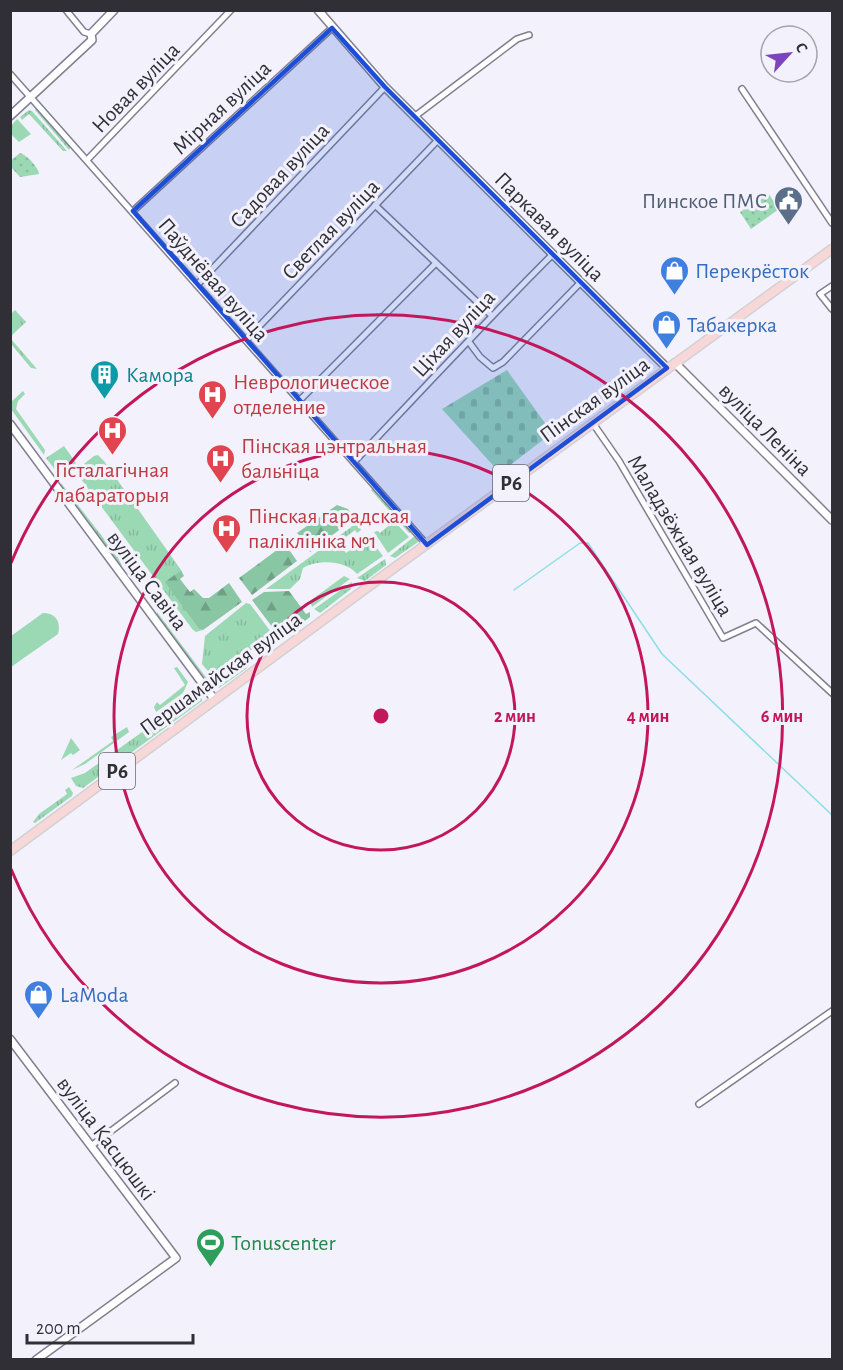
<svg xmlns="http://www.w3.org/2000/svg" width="843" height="1370" viewBox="0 0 843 1370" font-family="'Alegreya Sans',sans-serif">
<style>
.grass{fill:url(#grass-tufts)}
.forest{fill:url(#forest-firs)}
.cemetery{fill:url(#cemetery-stones)}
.park{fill:url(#park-dots)}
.garden{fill:#9bd8b4}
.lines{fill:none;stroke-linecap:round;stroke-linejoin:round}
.stream{stroke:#8cdfe6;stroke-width:1.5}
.street-casing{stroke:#827f90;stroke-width:8}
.secondary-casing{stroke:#827f90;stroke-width:10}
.primary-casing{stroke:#d1d1d3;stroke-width:11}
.street{stroke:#fff;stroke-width:5}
.secondary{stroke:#fff;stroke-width:7}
.primary{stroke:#f7d7d7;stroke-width:8}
.marked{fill:#1d4ed8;fill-opacity:0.2;stroke:#1d4ed8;stroke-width:4.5;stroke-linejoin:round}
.ring{fill:none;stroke:#c2185b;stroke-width:3}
.labels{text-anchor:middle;stroke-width:6;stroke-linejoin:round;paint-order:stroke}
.shield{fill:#f3f1fc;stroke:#6a6971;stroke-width:1.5}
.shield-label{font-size:21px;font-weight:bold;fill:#302f36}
.street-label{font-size:22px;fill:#302f36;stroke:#f3f1fc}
.service-label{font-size:22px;fill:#4e5e75;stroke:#f3f1fc;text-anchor:end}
.shop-label{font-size:22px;fill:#366cbe;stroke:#f3f1fc;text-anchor:start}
.culture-label{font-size:22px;fill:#0d838f;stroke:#f3f1fc;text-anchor:start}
.health-label{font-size:22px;fill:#be3a42;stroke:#f3f1fc;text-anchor:start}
.leisure-label{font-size:22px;fill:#27864d;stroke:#f3f1fc;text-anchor:start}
.centre{fill:#c2185b;stroke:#f3f1fc;stroke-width:3}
.ring-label{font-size:18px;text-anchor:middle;font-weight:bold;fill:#c2185b;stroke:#f3f1fc;stroke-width:6;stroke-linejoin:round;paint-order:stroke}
</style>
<defs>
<pattern id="grass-tufts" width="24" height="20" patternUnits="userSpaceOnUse" patternTransform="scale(1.5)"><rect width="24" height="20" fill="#9bd8b4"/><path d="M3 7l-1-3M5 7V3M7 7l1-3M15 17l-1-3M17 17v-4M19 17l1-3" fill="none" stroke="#86ba9b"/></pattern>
<pattern id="forest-firs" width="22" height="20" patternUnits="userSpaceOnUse" patternTransform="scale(1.5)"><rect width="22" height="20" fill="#89c6a3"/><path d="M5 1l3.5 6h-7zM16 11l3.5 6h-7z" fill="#70a186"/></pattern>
<pattern id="cemetery-stones" width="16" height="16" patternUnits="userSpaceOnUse" patternTransform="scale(1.5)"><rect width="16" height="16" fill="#9bd8b4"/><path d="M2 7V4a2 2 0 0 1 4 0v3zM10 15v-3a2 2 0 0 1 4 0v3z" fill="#86ba9b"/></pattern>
<pattern id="park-dots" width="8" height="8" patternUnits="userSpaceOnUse" patternTransform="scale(1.5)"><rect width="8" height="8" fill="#9bd8b4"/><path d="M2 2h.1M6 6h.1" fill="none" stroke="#86ba9b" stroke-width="1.8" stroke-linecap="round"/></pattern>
</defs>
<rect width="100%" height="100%" fill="#f3f1fc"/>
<g class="grass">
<polygon points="37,107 71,146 69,150 35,110"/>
<polygon points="29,110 32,111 67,151 63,151 29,114 22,120 20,117"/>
<polygon points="17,119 31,134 19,142 11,134 11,126"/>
<polygon points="15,310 26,322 11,336 11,314"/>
<polygon points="11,339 37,369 31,368 11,344"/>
<polygon points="23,391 25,394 18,401 16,409 45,450 44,455 11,409 11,402"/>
<polygon points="64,446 76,463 60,476 46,458"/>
<polygon points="98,455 104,461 181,570 166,582 199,629 203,630 196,632 193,630 75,471 94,456"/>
<polygon points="61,483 118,557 122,566 118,564 61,486"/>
<polygon points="373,488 375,490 414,532 409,533 371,490"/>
<polygon points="394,521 409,537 388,553 374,532 378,531 380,533"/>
<path d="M358,522l3,8 -4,3 -2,-3 -17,13 8,10 17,-12 -3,-5 7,-1 16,21 -26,18c-11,-14 -40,-15 -54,-6l-3,11 -10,10h-24z"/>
<polygon points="416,535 418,542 395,558 390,556"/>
<polygon points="385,559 386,565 365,581 357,578"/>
<polygon points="344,576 350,579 312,607 310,601"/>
<polygon points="352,582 351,589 320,613 314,609"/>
<polygon points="246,603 250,604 271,632 270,636 218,675 212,676 202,664 205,636"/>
<polygon points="157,612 208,680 207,681 157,618"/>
<polygon points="251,656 253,660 246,669 219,688 210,685"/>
<polygon points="177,667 188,682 183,693 156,712 154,707 157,702 160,705 185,685 174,668"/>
<polygon points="202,692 202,701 83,788 76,786 71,778 85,773 188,699"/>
<polygon points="127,727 129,732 85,764 72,770 113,741 111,737"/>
<polygon points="71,738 80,750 73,755 71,753 61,760"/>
<polygon points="69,787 73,793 72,796 35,823 33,822 39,814 67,794 65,790"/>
</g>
<g class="forest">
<polygon points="337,505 348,509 355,518 310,552 305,541 297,533"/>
<polygon points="285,544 297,561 252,595 239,578"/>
<polygon points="181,570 184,576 180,579 190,592 194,589 203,598 209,598 229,583 242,602 203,630 199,629 165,582"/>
<polygon points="289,591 306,614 310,612 310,617 283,638 279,636 252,600 264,592"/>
</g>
<polygon class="cemetery" points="507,370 552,433 500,473 442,409"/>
<g class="park">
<path d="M20,153c7,2 18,14 19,21l-19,3 -9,-10 -1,-6z"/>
<polygon points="768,193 779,209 751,229 740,212"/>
</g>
<path class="garden" d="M43,613c13,0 18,9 15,21l-47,33v-31z"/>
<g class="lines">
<polyline class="stream" points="514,590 580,543 588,543 662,654 832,815"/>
<defs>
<g id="street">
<polyline points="66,10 84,32 91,34"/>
<polyline points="10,74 427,545"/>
<polyline points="742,89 832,223"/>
<polyline points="414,117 517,39 529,35"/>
<polyline points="87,160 231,10"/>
<polyline points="375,205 492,316"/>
<polyline points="133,211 332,28"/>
<polyline points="197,285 385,87"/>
<polyline points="832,286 820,294 832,309"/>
<polyline points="246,340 437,141"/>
<polyline points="469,342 480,357 493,368 503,362 581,282"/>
<polyline points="300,400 436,263"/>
<polyline points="592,422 619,461 723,638 756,623 832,693"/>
<path d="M354,462c66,-70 131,-140 199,-208"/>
<polyline points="699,1104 832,1011"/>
<polyline points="91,1146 175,1083"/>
</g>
<g id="secondary">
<polyline points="318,10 385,87 667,368"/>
<polyline points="10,116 92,40 91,34 114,10"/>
<polyline points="675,363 832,520"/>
<polyline points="10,424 214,699"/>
<polyline points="10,1039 176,1258 36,1360"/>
</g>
<polyline id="primary" points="10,851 361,592 832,249"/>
</defs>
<use href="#street" class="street-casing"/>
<use href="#secondary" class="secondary-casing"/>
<use href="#primary" class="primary-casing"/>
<use href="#street" class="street"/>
<use href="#secondary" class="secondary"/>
<use href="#primary" class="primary"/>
</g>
<path class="marked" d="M332,28l53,59 282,281 -240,177 -294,-334z"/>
<g class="ring">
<circle cx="381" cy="716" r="134"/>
<circle cx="381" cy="716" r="267"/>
<path d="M11 563A401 401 0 1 1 11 869"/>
</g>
<defs>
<symbol id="civic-pin" viewBox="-11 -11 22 30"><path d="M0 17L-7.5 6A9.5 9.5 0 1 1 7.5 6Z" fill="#5c6f8a" stroke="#f3f1fc"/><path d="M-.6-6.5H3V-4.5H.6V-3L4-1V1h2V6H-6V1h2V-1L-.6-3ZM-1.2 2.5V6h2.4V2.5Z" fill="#fff"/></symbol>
<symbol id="shop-pin" viewBox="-11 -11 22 30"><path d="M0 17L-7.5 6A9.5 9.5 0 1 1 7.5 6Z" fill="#3f7fe0" stroke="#f3f1fc"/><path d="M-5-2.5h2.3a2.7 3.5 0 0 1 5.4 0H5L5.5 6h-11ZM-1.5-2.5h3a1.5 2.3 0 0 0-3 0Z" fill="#fff"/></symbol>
<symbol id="building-pin" viewBox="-11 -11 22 30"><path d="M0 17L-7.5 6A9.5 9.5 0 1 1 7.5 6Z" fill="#0f9aa8" stroke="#f3f1fc"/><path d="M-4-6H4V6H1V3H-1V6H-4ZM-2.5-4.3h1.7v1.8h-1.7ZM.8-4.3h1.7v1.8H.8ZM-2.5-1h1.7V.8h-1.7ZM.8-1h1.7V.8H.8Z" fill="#fff"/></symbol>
<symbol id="hospital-pin" viewBox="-11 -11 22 30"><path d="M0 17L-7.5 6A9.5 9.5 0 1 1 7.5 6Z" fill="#e0444e" stroke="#f3f1fc"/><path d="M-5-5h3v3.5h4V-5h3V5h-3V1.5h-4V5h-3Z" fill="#fff"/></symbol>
<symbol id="stadium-pin" viewBox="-11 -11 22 30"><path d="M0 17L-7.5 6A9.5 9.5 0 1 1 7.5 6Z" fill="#2e9e5b" stroke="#f3f1fc"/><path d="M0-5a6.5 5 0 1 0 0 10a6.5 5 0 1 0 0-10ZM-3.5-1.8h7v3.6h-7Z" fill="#fff"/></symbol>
</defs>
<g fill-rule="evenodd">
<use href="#civic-pin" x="772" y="184" width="33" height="45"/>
<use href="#shop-pin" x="658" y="254" width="33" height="45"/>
<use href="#shop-pin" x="650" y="308" width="33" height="45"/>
<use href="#building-pin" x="88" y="358" width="33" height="45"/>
<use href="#hospital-pin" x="196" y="378" width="33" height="45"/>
<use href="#hospital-pin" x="96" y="414" width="33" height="45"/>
<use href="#hospital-pin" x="204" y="442" width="33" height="45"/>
<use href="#hospital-pin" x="210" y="512" width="33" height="45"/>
<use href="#shop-pin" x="22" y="978" width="33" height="45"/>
<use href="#stadium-pin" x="194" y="1226" width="33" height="45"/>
</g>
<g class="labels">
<g class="shield">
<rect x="493" y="465" width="36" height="36" rx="4.5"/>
<rect x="99" y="753" width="36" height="36" rx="4.5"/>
</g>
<g class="shield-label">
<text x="511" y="490">Р6</text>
<text x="117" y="778">Р6</text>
</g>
<g class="street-label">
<text transform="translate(135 87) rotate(-46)" y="8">Новая вуліца</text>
<text transform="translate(221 107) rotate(-43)" y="8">Мірная вуліца</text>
<text transform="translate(279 175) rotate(-47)" y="8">Садовая вуліца</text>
<text transform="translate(550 226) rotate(45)" y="8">Паркавая вуліца</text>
<text transform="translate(330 229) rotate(-46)" y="8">Светлая вуліца</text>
<text transform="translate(214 279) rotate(49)" y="8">Паўднёвая вуліца</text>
<text transform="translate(453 333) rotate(-47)" y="8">Ціхая вуліца</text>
<text transform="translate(594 399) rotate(-36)" y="8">Пінская вуліца</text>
<text transform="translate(766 429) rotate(45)" y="8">вуліца Леніна</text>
<text transform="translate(681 535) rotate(59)" y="8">Маладзёжная вуліца</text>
<text transform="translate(148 580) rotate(53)" y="8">вуліца Савіча</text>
<text transform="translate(220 673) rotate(-36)" y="8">Першамайская вуліца</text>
<text transform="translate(107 1138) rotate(53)" y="8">вуліца Касцюшкі</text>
</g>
<g class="service-label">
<text x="767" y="208">Пинское ПМС</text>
</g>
<g class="shop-label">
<text x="695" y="278">Перекрёсток</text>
<text x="687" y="332">Табакерка</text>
<text x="60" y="1002">LaModa</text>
</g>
<g class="culture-label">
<text x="126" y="382">Камора</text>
</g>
<g class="health-label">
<text x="233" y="389">Неврологическое<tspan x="233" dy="25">отделение</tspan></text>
<text x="241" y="453">Пінская цэнтральная<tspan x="241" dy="25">бальніца</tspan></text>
<text x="112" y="477" text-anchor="middle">Гісталагічная<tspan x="112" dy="25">лабараторыя</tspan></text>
<text x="248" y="523">Пінская гарадская<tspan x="248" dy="25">паліклініка №1</tspan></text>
</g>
<g class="leisure-label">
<text x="231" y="1250">Tonuscenter</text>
</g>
</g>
<circle cx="381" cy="716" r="9" class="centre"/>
<g class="ring-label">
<text x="515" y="722">2 мин</text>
<text x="648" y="722">4 мин</text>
<text x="782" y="722">6 мин</text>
</g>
<rect width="843" height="1370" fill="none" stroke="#302f36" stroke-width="24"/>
<g transform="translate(789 54) rotate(63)"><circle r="28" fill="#f3f1fc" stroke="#a5a3ad" stroke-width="1.5"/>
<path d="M0-4.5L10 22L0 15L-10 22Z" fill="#7d45bb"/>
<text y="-9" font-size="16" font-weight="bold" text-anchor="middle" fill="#302f36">С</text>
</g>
<path d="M27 1334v9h166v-9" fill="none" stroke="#302f36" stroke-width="3"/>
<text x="36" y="1334" font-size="18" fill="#302f36" stroke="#f3f1fc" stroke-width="4.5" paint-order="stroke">200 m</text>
</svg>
